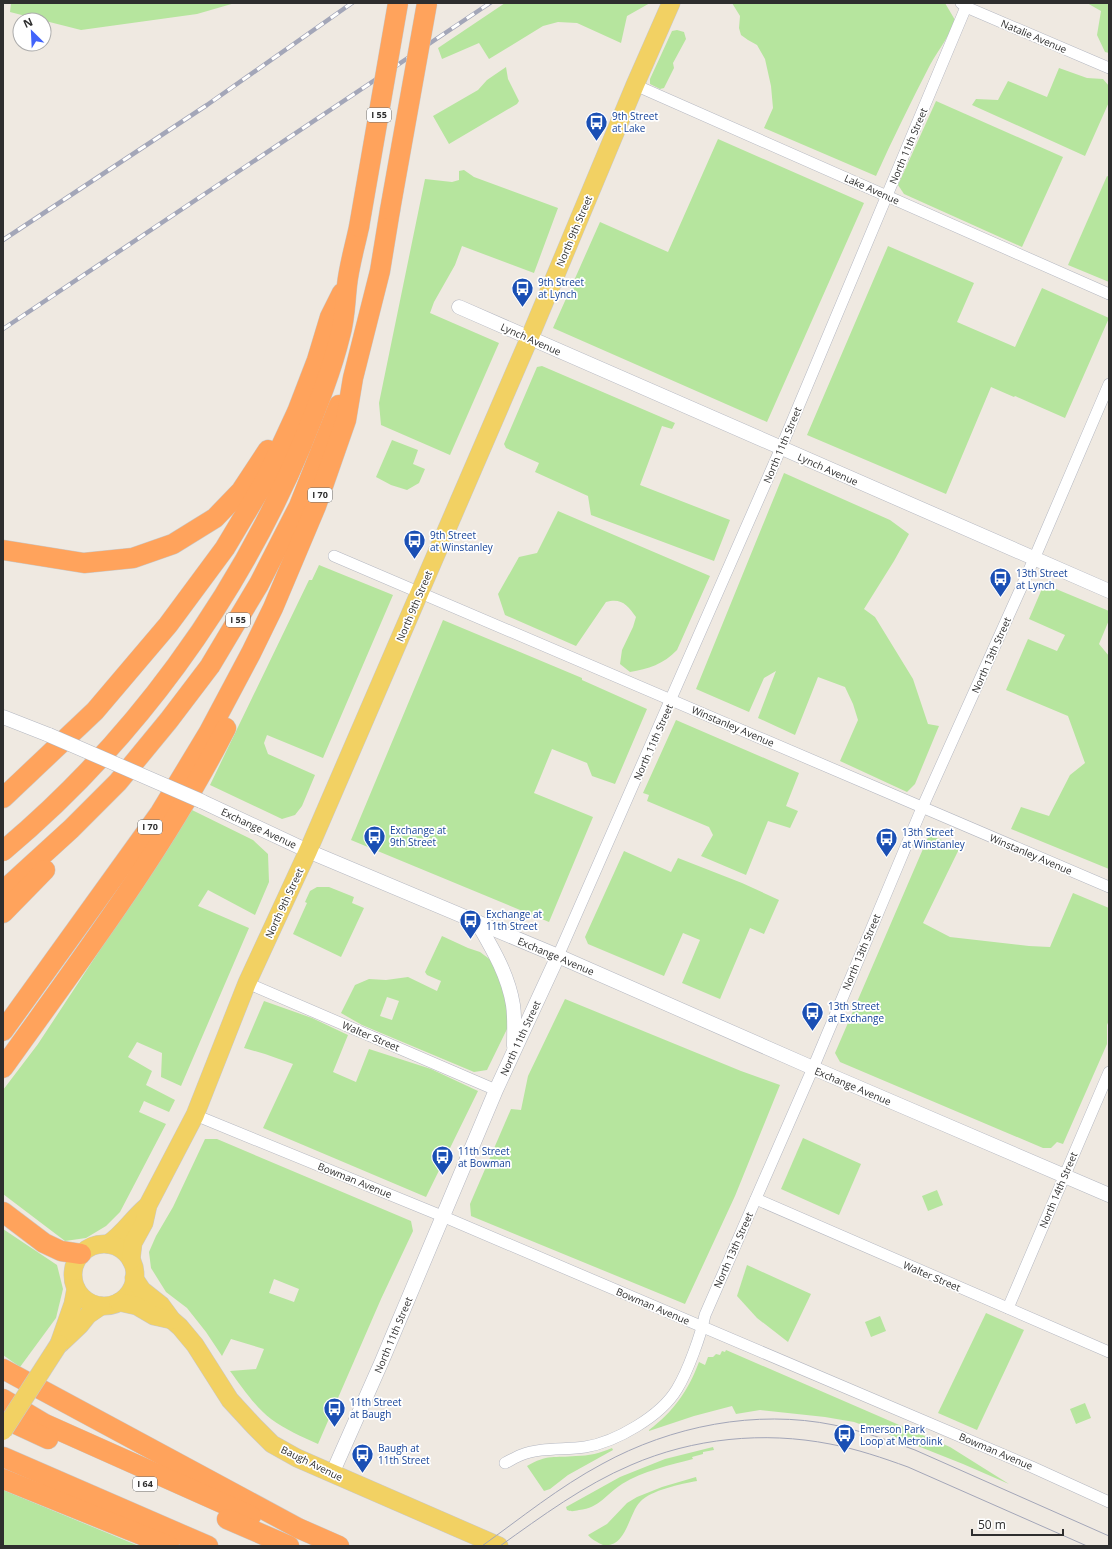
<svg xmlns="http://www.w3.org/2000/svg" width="1112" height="1549" viewBox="0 0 1112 1549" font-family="'Open Sans',sans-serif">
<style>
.green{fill:#b6e59e;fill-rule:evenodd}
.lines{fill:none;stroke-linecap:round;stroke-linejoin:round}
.minor-casing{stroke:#b4b7c1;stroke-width:12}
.tertiary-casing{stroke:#b4b7c1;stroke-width:15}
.primary-casing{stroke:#c9c9c9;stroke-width:19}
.motorway-casing{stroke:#c9c9c9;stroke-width:21}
.minor{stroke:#fff;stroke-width:11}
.tertiary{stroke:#fff;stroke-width:14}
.primary{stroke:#f2d163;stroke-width:18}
.motorway{stroke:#ffa35c;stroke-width:20}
.tram{stroke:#a3a6b8;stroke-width:1}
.rail-casing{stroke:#a3a6b8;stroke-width:4.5}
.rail{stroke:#fff;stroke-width:3;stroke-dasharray:9;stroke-linecap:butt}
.tertiary-bridge-casing{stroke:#b4b7c1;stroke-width:15;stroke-linecap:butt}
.primary-bridge-casing{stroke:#c9c9c9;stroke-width:19;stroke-linecap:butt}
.motorway-bridge-casing{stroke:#c9c9c9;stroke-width:21;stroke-linecap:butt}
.tertiary-bridge{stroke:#fff;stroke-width:14}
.primary-bridge{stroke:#f2d163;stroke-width:18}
.motorway-bridge{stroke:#ffa35c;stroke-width:20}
.labels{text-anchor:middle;stroke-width:3.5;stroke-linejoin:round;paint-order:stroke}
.shield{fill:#fff;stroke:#6d6d6d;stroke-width:1}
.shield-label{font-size:9px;font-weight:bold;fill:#2e2e2e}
.street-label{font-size:10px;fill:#2e2e2e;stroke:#fff}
.transit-label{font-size:10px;fill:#164399;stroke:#fff;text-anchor:start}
</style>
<rect width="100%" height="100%" fill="#efe9e1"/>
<g class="green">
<polygon points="11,3 235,3 197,14 81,30 10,12"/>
<polygon points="505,3 650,3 627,16 621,43 577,23 558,22 543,26 489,59 479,43 442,59 438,48"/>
<path d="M732,3h213l10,17c-5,16 -17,30 -25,45 -19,37 -37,73 -54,111l-112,-48 9,-20 -2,-22 -6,-27 -8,-14 -9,-5 -7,-5 -2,-7 1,-12z"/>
<polygon points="1087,3 1109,3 1109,53 1105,52 1097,35 1101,11"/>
<polygon points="677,30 684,32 686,39 673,63 674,68 664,88 660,89 650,84 650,79 672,31"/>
<polygon points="506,67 508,79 519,101 517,104 449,144 433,116 478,90 487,80"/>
<polygon points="1059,68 1087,78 1103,79 1109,86 1109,102 1085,156 972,105 976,99 998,100 1008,81 1047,97"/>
<polygon points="936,101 1063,157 1022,247 904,194 898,185"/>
<polygon points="718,139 864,203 767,422 553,328 600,222 668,252"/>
<polygon points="464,170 474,177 558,208 534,273 462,246 455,265 434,302 430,313 499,343 450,455 381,425 379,403 425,179 452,182 459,180 459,171"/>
<polygon points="1107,176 1109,177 1109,282 1068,265"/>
<polygon points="888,246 974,283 957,322 1015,347 1042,288 1109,318 1065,418 1015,396 1014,397 991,387 946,494 807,435"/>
<polygon points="542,366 675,423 672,429 662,426 640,485 730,520 714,561 591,515 588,496 535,472 539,463 506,448 504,444 537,367"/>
<polygon points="392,440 418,450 413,464 425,469 419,483 407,490 391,485 376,477"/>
<polygon points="784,473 890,520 909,534 894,561 864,609 875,617 913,679 928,724 939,726 915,784 907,792 840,761 858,720 853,704 845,687 818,677 795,735 758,718 776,671 764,678 749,712 696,689"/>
<path d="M558,511l152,65 -33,74c-13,14 -29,19 -47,22l-10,-8 2,-14 11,-23 3,-10c-9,-12 -14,-19 -30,-15l-30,44 -71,-31 -7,-21 21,-37 18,-4z"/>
<polygon points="319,565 393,595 323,758 267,735 264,743 268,754 315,775 302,806 295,815 282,819 210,785 309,580 312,580"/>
<polygon points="1044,584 1109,611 1109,620 1099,644 1109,656 1109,869 1011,829 1021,807 1049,816 1070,775 1085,763 1068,716 1006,690 1028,639 1057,651 1065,635 1029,619"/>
<polygon points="443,620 582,678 582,680 647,709 615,784 592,776 587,763 552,749 534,793 593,817 549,922 351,840"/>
<polygon points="676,720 799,773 786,806 798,811 790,828 768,821 746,875 701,856 713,835 709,827 647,801 649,795 643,793"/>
<polygon points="192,810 253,840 268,854 269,882 255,915 208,890 198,906 249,928 181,1086 161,1077 162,1053 137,1042 128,1057 152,1071 146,1085 175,1100 169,1112 144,1101 139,1112 166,1124 120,1212 106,1226 86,1238 65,1241 3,1194 3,1090 38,1044"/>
<polygon points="929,835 960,847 923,923 950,937 1029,946 1050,947 1073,893 1109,908 1109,1020 1107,1025 1107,1044 1063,1144 1057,1142 1051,1148 1043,1148 840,1062 835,1053"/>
<polygon points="624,851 671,872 678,858 742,883 779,900 764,934 750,928 720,999 682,983 700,940 683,933 664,976 588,944 585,937"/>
<polygon points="317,887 329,887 354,897 352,903 364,908 341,957 293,934 307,903 305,902 310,891"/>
<path d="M442,936l26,12 12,4 24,18 6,32 -3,27 -20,41 -13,2 -112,-47 -21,-12 14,-28 14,-6 17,1 22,-3 29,14 4,-10 -14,-6 -2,-3zM387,997l12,4 -7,19 -12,-4z"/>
<polygon points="565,999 741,1071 780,1085 735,1196 685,1304 471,1216 470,1204 511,1109 521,1110 528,1076"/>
<polygon points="264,1001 312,1018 348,1035 333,1072 356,1082 369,1049 431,1069 478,1091 426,1197 263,1128 293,1064 265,1054 244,1048"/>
<polygon points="803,1138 861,1164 839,1215 781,1189"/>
<path d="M205,1139h12l194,82 2,10 -32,68 -63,145c-16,-7 -33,-15 -47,-25 -15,-11 -30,-33 -41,-48l26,-2 8,-20 -33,-10 -9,17 -16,-24 -19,-24 -21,-16 -15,-24 -2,-16 7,-16 17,-29zM274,1279l25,10 -5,13 -25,-9z"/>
<polygon points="937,1190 943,1205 928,1211 922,1196"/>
<polygon points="3,1229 57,1265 63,1289 56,1318 20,1367 3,1355"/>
<polygon points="747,1265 811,1294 788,1342 757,1318 737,1296"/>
<polygon points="986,1313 1024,1330 977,1430 938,1413"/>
<polygon points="880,1316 886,1331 871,1337 865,1322"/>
<path d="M726,1350l224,97 59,37 -46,-20 -78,-31 -31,-11 -29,-5 -65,-7 -24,4 -4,-8 -38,10 -45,15v-1c25,-19 39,-39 50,-68l6,3 3,-8h5l3,-3 4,1 2,-4 3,1z"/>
<polygon points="1085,1403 1091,1418 1076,1424 1070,1409"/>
<path d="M713,1447l1,3 -11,2v2l-11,3 1,2c-22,6 -51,12 -71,25 -16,10 -22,24 -43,26 -5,1 -7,2 -12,0l-1,-3 54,-30 45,-18z"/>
<path d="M612,1448l1,2 -45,25 -18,14 -6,2 -17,-25c20,-12 28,-8 49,-10 12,0 25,-3 36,-8z"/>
<path d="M696,1477l1,4c-16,3 -46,9 -57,21 -11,11 -14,47 -37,43 -6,-3 -11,-5 -15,-10l19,-11 20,-21 10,-6 25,-10z"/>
<polygon points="3,1490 139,1546 3,1546"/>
</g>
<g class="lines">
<defs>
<g id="minor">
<polyline points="961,3 966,7 1109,68"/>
<polyline points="635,85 1109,294"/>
<polyline points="334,556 1109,887"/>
<polyline points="558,956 781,448 966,7"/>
<polyline points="247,983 496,1090"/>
<polyline points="195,1115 442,1216 1032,1467 1109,1502"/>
<polyline points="756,1199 1109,1352"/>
<polyline points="1008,1308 1109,1072"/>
<path d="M505,1463c6,-3 11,-6 16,-8 20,-8 43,-5 64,-8 31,-5 76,-31 92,-58 11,-18 24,-54 28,-74l108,-247 109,-260 112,-249 75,-175"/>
</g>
<g id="tertiary">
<polyline points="459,307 1109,591"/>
<polyline points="3,717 49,735"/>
<polyline points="201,801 308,851 558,956 813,1068 1109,1195"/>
<path d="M477,922c15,26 31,52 36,83 2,13 1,27 1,41"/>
<polyline points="332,1474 382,1361 496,1090 558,956"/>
</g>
<g id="primary">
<path d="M108,1244c15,-10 24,-25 38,-37"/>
<circle cx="104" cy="1275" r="31"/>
<polyline points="131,1260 133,1243 144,1223 148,1205 195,1115 247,983 308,851 529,339 635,85 671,3"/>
<polyline points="134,1278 142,1290 161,1305 172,1320 180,1327 195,1345 230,1400 254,1426 272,1444 297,1458 499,1546"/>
<polyline points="119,1302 137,1306 154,1316 172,1320"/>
<polyline points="59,1344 73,1304 76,1288"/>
<polyline points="60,1344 80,1325 88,1315 101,1306"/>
</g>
<g id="motorway">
<polyline points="3,550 84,563 133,558 173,544 215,518 241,491 268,450"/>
<polyline points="3,798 95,711 168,625 225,548 265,481 297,412 317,360 330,317 342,293"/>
<path d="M3,851c130,-109 233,-250 299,-407 14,-35 29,-71 38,-108 5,-17 5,-33 7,-51 2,-19 8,-39 12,-58"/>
<polyline points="3,891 71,829 118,782 169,720 210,666 259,584 299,506 339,405"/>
<polyline points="3,913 45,870"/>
<polyline points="3,1031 160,813 209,732 251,653 273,608 316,506 346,420 353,378 380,271 390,210"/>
<path d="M3,1068c78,-109 162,-220 223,-340"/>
<polyline points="3,1212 44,1243 61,1251 81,1254"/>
<polyline points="3,1369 298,1528 339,1546"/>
<polyline points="3,1399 45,1424 251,1516"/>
<polyline points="3,1418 48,1439"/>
<polyline points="3,1457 208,1546"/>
<polyline points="3,1479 169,1546"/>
<polyline points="227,1519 289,1546"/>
</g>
</defs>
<use href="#minor" class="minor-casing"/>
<use href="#tertiary" class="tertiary-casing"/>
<use href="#primary" class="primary-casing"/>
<use href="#motorway" class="motorway-casing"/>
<use href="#minor" class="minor"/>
<use href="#tertiary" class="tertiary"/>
<use href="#primary" class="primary"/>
<use href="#motorway" class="motorway"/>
<g class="tram">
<path d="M482,1546c39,-28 77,-59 120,-82 69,-38 154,-55 232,-39 27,6 54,15 81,25l194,86"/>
<path d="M500,1546c42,-30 84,-61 131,-81 62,-27 133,-34 199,-21 27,5 53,14 78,23l179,79"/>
</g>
<defs>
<g id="rail">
<polyline points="3,240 207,105 352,3"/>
<polyline points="3,329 490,3"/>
</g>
</defs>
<use href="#rail" class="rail-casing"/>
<use href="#rail" class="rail"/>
<defs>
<polyline id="tertiary-bridge" points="49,735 201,801"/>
<polyline id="primary-bridge" points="3,1431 59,1344"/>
<g id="motorway-bridge">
<polyline points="390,210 427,3"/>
<polyline points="359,227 398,3"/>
</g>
</defs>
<use href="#tertiary-bridge" class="tertiary-bridge-casing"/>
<use href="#primary-bridge" class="primary-bridge-casing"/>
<use href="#motorway-bridge" class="motorway-bridge-casing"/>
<use href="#tertiary-bridge" class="tertiary-bridge"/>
<use href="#primary-bridge" class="primary-bridge"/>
<use href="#motorway-bridge" class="motorway-bridge"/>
</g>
<defs>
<symbol id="bus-pin" viewBox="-11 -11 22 30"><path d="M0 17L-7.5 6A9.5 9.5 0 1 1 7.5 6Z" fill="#1a4fb4" stroke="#fff"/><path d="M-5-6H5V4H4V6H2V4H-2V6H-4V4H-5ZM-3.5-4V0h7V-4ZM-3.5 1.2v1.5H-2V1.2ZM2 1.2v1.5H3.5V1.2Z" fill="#fff"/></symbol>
</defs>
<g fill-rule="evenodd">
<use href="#bus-pin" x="584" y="110" width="25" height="34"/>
<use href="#bus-pin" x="510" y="276" width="25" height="34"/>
<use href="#bus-pin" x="402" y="528" width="25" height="34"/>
<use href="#bus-pin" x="988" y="566" width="25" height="34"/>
<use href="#bus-pin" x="362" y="824" width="25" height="34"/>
<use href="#bus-pin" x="874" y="826" width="25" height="34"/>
<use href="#bus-pin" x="458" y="908" width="25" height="34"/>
<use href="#bus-pin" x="800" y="1000" width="25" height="34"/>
<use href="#bus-pin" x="430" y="1144" width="25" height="34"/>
<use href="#bus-pin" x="322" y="1396" width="25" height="34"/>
<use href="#bus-pin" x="832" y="1422" width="25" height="34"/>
<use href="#bus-pin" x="350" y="1442" width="25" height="34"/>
</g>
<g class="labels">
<g class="shield">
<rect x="367" y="108" width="24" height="14" rx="3"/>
<rect x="308" y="488" width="24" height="14" rx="3"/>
<rect x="226" y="613" width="24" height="14" rx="3"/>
<rect x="138" y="820" width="24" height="14" rx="3"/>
<rect x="133" y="1477" width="24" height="14" rx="3"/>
</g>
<g class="shield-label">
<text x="379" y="118">I 55</text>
<text x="320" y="498">I 70</text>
<text x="238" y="623">I 55</text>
<text x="150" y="830">I 70</text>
<text x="145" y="1487">I 64</text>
</g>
<g class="street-label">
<text transform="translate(1034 36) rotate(23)" y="4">Natalie Avenue</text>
<text transform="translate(908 146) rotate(-67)" y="4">North 11th Street</text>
<text transform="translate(872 189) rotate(24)" y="4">Lake Avenue</text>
<text transform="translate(574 231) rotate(-67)" y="4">North 9th Street</text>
<text transform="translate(531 339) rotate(24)" y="4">Lynch Avenue</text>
<text transform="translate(782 445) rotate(-67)" y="4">North 11th Street</text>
<text transform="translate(828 469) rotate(24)" y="4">Lynch Avenue</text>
<text transform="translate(414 606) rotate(-67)" y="4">North 9th Street</text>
<text transform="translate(991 655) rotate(-66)" y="4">North 13th Street</text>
<text transform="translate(733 726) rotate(23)" y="4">Winstanley Avenue</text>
<text transform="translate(653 742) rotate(-66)" y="4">North 11th Street</text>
<text transform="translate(259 828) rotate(25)" y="4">Exchange Avenue</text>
<text transform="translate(1031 854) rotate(23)" y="4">Winstanley Avenue</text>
<text transform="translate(284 903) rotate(-65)" y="4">North 9th Street</text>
<text transform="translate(861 952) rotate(-67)" y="4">North 13th Street</text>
<text transform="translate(556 956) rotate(23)" y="4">Exchange Avenue</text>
<text transform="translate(371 1036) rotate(23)" y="4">Walter Street</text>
<text transform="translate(520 1038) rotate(-65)" y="4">North 11th Street</text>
<text transform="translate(853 1086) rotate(23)" y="4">Exchange Avenue</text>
<text transform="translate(355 1180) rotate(22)" y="4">Bowman Avenue</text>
<text transform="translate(1058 1190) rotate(-67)" y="4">North 14th Street</text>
<text transform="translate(733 1250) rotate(-66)" y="4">North 13th Street</text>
<text transform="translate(932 1276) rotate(23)" y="4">Walter Street</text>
<text transform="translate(653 1306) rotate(23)" y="4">Bowman Avenue</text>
<text transform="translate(393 1335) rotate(-67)" y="4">North 11th Street</text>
<text transform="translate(996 1451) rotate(23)" y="4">Bowman Avenue</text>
<text transform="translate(312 1463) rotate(26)" y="4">Baugh Avenue</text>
</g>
<g class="transit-label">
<text x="612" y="120">9th Street<tspan x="612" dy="12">at Lake</tspan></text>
<text x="538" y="286">9th Street<tspan x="538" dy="12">at Lynch</tspan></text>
<text x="430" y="539">9th Street<tspan x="430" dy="12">at Winstanley</tspan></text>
<text x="1016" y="577">13th Street<tspan x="1016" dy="12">at Lynch</tspan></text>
<text x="390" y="834">Exchange at<tspan x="390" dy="12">9th Street</tspan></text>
<text x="902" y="836">13th Street<tspan x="902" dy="12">at Winstanley</tspan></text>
<text x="486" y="918">Exchange at<tspan x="486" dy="12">11th Street</tspan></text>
<text x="828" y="1010">13th Street<tspan x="828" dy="12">at Exchange</tspan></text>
<text x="458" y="1155">11th Street<tspan x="458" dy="12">at Bowman</tspan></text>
<text x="350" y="1406">11th Street<tspan x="350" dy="12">at Baugh</tspan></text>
<text x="860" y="1433">Emerson Park<tspan x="860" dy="12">Loop at Metrolink</tspan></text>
<text x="378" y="1452">Baugh at<tspan x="378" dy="12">11th Street</tspan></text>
</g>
</g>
<rect width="1112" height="1549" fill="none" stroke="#2e2e2e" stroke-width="8"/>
<g transform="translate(32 32) rotate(336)"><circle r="19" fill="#ffffff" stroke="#ababab"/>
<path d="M0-3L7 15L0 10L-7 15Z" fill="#4264fb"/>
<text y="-6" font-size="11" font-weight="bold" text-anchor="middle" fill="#2e2e2e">N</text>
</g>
<path d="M972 1529v6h91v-6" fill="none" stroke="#2e2e2e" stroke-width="2"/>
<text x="978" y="1529" font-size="12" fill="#2e2e2e" stroke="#ffffff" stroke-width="3" paint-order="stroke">50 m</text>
</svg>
